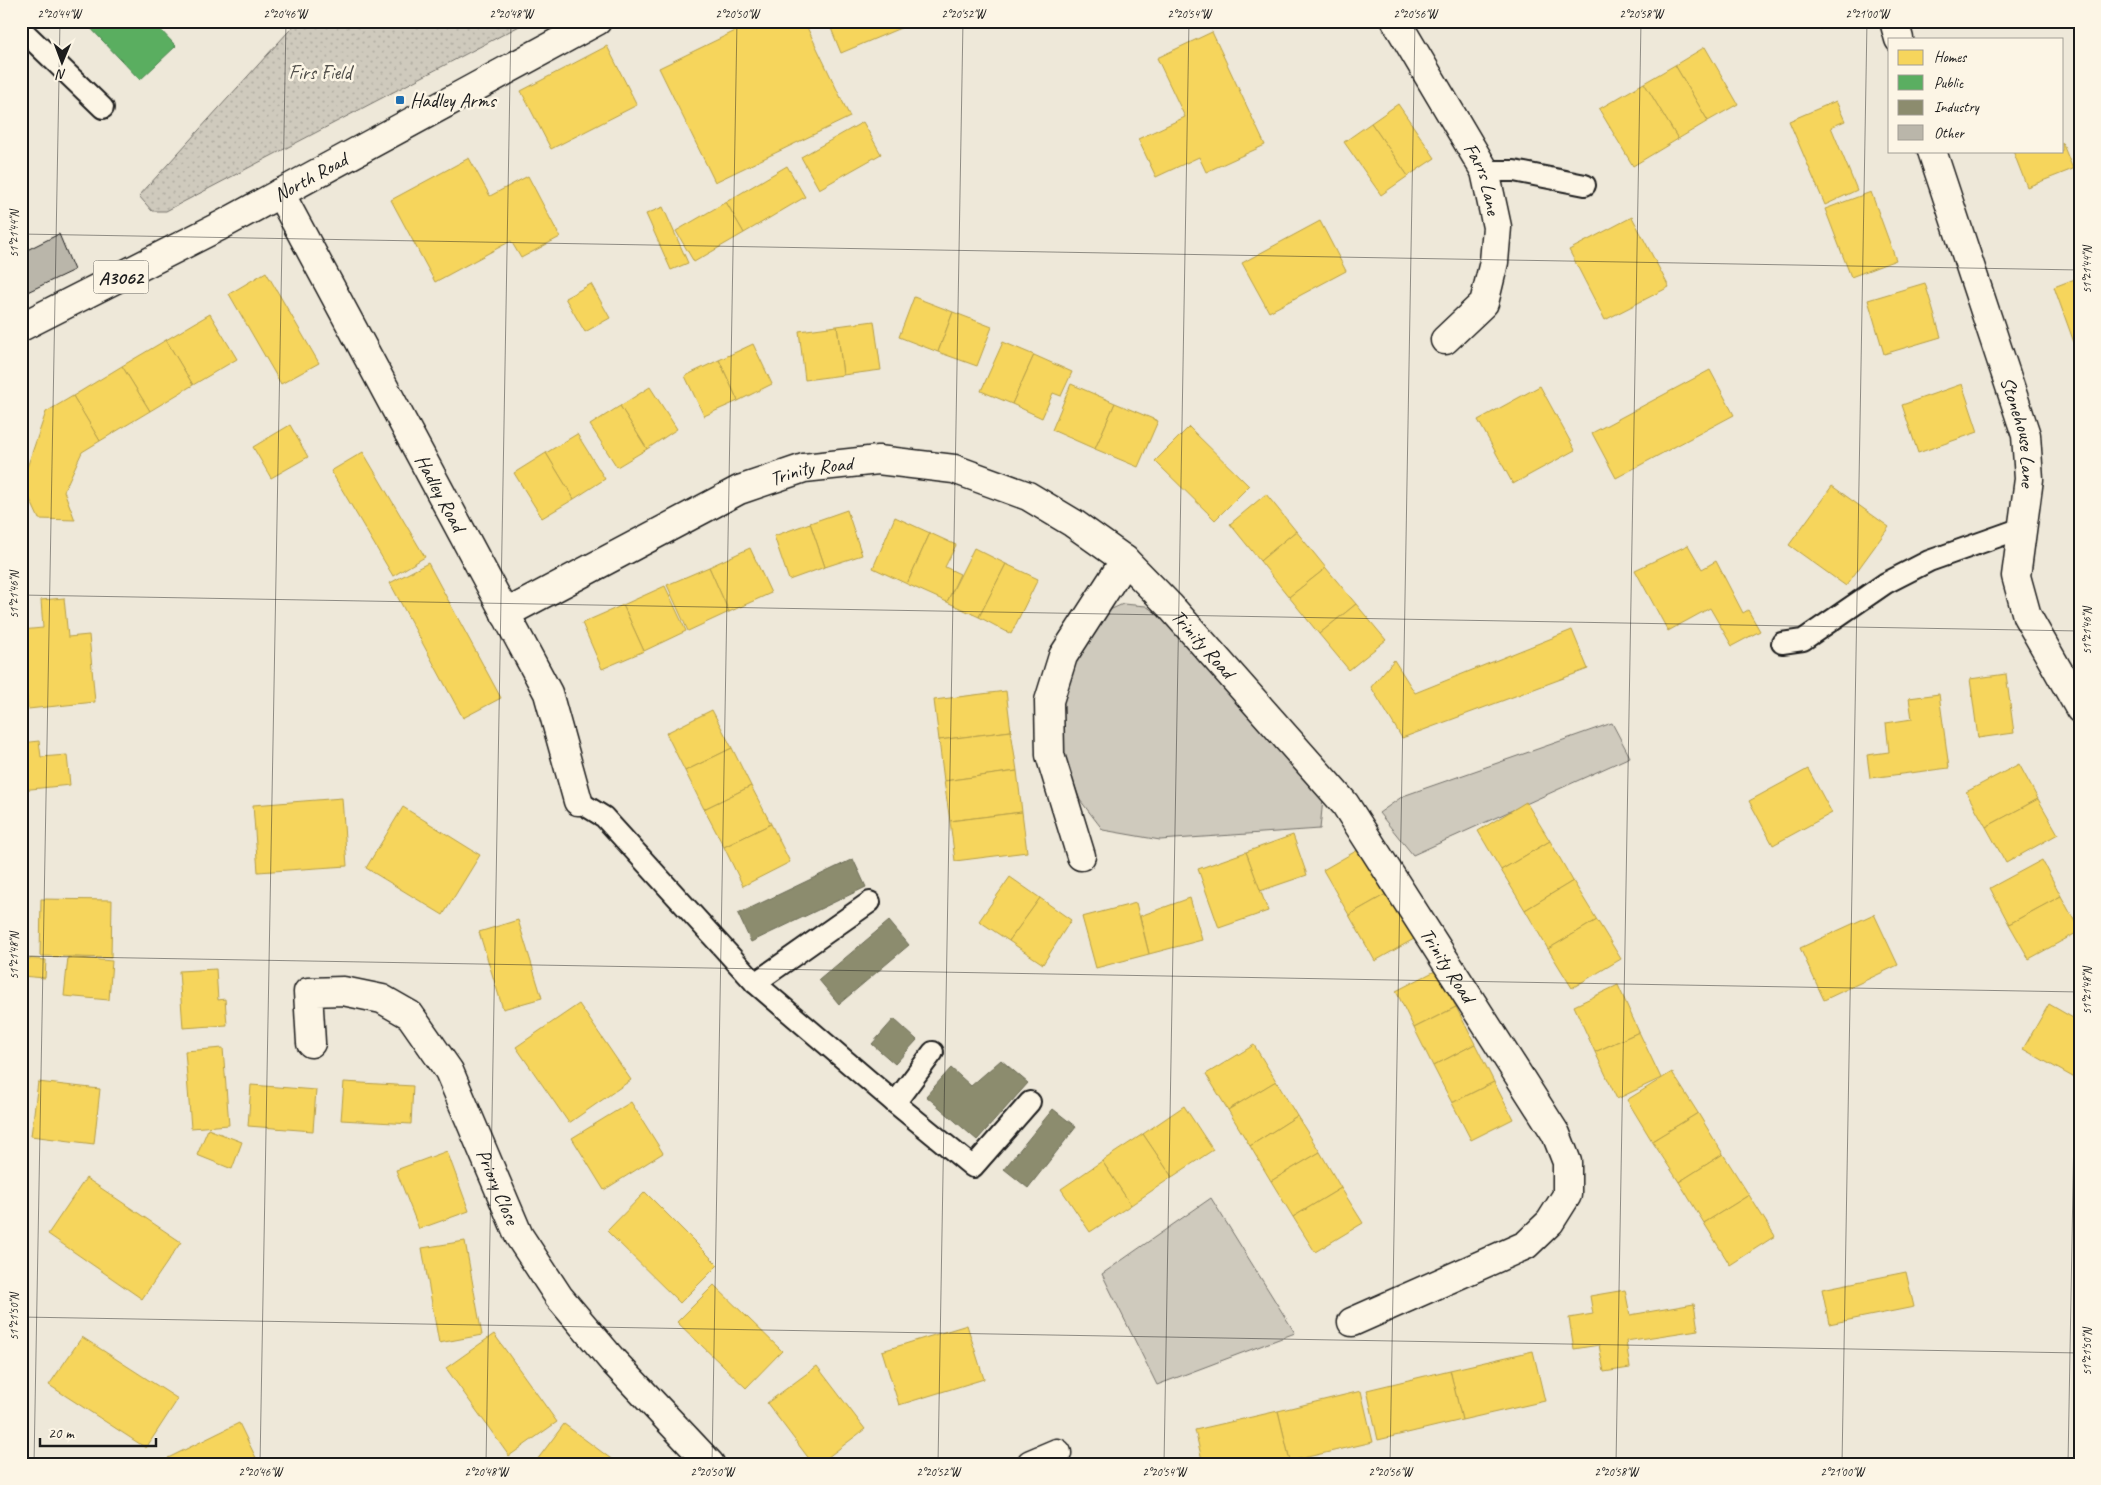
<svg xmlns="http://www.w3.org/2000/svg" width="2101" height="1485" viewBox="0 0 2101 1485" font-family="Caveat,sans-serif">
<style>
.grass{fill:#cfcabd;stroke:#76736c}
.park{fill:url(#park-dots);stroke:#76736c}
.homes{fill:#f6d55c;stroke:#b59e49}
.public{fill:#5aae61;stroke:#47824c}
.industry{fill:#8c8c6e;stroke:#6a6a55}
.building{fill:#bab6aa;stroke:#1c1c1c}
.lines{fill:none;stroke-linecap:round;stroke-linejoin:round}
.lane-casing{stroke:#1c1c1c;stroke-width:24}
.street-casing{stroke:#1c1c1c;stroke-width:31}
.primary-casing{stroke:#1c1c1c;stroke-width:31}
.lane{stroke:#fcf5e5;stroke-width:20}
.street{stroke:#fcf5e5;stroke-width:28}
.primary{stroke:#fcf5e5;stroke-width:28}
.ticks{fill:none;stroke:#1c1c1c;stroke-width:1;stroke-opacity:0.45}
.poi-dot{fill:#1f6fb2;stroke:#fcf5e5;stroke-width:2}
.labels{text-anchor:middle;stroke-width:5;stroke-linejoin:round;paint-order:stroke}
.shield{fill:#fcf5e5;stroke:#5f5d58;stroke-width:1}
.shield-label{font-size:19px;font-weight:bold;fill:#1c1c1c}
.park-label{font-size:20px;fill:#52504c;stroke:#fcf5e5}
.poi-label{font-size:20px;fill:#1c1c1c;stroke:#fcf5e5;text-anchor:start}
.street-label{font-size:20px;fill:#1c1c1c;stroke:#fcf5e5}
.neatline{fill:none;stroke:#1c1c1c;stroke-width:2}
.ticks-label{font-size:12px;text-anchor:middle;fill:#1c1c1c}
</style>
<defs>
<pattern id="park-dots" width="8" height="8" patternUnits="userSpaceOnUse" patternTransform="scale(1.25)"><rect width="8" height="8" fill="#cfcabd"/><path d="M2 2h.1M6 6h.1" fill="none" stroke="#b1ada2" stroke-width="1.8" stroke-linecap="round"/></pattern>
</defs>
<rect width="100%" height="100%" fill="#eee8d9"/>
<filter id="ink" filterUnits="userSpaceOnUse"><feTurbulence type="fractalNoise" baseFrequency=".02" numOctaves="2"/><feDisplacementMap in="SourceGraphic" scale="10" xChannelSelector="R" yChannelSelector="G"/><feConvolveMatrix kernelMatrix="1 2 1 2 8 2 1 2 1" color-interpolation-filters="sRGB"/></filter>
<g filter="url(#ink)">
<g class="grass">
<polygon points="1123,604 1146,606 1176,627 1323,799 1320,829 1160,840 1103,830 1080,800 1061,748 1056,706 1066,673 1105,612"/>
<polygon points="1612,723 1630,757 1413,855 1379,813 1403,796"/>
<polygon points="1211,1198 1295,1333 1157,1385 1102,1274"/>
</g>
<polygon class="park" points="298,21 529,21 166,211 152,211 139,196"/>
<g class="homes">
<polygon points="756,21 804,21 850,117 715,182 659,68"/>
<polygon points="828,21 917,21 841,53"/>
<polygon points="1818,21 1845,21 1820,29"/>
<polygon points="1212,32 1265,145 1206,172 1199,157 1156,177 1138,139 1185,117 1157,58"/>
<polygon points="607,46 637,105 551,149 521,91"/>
<polygon points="1705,47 1738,104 1708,121 1675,65"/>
<polygon points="1675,65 1708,121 1678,139 1644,83"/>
<polygon points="1644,83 1678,139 1633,166 1599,109"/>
<polygon points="1836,101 1845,121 1831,127 1857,190 1825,205 1789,121"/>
<polygon points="1398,104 1435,158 1408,176 1371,123"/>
<polygon points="863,122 881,154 819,189 801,157"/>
<polygon points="1371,123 1408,176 1381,195 1344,142"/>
<polygon points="2062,142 2073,169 2027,187 2013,151 2062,151"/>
<polygon points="469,158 490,196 528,176 560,237 521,258 511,241 435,282 391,200"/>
<polygon points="787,166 805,197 744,233 726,202"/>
<polygon points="1871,192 1896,260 1851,277 1825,209"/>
<polygon points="726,202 744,233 694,262 676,231"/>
<polygon points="663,207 688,263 671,270 646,214"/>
<polygon points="1632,217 1669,287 1605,320 1569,250"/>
<polygon points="1320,221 1346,271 1269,312 1242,263"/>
<polygon points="266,272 319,363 281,384 229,294"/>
<polygon points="2080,277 2080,359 2054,287"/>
<polygon points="1925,283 1941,337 1884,354 1868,300"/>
<polygon points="591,284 610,318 585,332 565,298"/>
<polygon points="914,297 953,312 938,352 899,337"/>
<polygon points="953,312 992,327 977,366 938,352"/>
<polygon points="210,314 237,359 193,385 166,340"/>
<polygon points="874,321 881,370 843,375 837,326"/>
<polygon points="837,326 843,375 805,380 799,331"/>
<polygon points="166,340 193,385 150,411 122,366"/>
<polygon points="1003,342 1034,355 1012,404 981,391"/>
<polygon points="753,344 772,384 738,401 719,360"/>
<polygon points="1034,355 1072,372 1061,396 1053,393 1042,418 1012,404"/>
<polygon points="719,360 738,401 704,416 685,376"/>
<polygon points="122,366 150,411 100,441 73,396"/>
<polygon points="1710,370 1734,415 1616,478 1592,433"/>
<polygon points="1071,384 1115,403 1095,449 1052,430"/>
<polygon points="1962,384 1978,432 1918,453 1902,405"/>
<polygon points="1540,386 1575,450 1513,484 1478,420"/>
<polygon points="650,387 677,429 647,449 620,406"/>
<polygon points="73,396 100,441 82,452 64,491 75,520 39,519 22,482 46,412"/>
<polygon points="1115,403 1158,421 1138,467 1095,449"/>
<polygon points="620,406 647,449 617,467 590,425"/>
<polygon points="290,425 308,457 271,478 253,447"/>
<polygon points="1189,427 1249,486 1215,520 1155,461"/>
<polygon points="577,434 605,479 574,499 546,453"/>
<polygon points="363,452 425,557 393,576 331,471"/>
<polygon points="546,453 574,499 542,518 514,473"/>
<polygon points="1832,486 1889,527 1846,586 1789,545"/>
<polygon points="1266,494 1296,531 1260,561 1230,524"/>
<polygon points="847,510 862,555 825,567 810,523"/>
<polygon points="895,517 930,533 907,584 873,568"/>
<polygon points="810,523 825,567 789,580 774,536"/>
<polygon points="1296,531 1326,568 1289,597 1260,561"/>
<polygon points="930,533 956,545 945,567 960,574 947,602 907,584"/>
<polygon points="1688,545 1702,569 1716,561 1743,613 1748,610 1760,631 1732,646 1710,608 1668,631 1635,570"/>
<polygon points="750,548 771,593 729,612 709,567"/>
<polygon points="974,548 1006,564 979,617 947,602"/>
<polygon points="428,563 501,698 463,718 390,583"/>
<polygon points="1006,564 1038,579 1011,634 979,617"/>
<polygon points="709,567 729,612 688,631 667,585"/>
<polygon points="1326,568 1356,604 1319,634 1289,597"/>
<polygon points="665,586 686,631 644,651 623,605"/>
<polygon points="64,598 68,637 89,635 95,702 28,709 21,630 43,628 41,600"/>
<polygon points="1356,604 1386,640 1349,670 1319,634"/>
<polygon points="623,605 644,651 602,669 582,623"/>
<polygon points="1572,630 1588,669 1402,738 1371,687 1394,660 1415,693"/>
<polygon points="2006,674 2014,733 1978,738 1970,679"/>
<polygon points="1006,691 1011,731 939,740 934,700"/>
<polygon points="1939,694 1949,768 1870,778 1867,755 1889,752 1886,723 1912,719 1909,698"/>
<polygon points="712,710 732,748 685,771 666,733"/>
<polygon points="1011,731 1017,771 944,781 939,740"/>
<polygon points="39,741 41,757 67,755 70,785 21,790 21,743"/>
<polygon points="732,748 751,786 704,809 685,771"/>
<polygon points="2019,764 2038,799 1986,827 1966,792"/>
<polygon points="1808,769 1832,813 1773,845 1749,801"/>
<polygon points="1017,771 1022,812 950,821 944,781"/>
<polygon points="751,786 771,824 724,847 704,809"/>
<polygon points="342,798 347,866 258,872 253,805"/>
<polygon points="2038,799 2058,834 2006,863 1986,827"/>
<polygon points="1526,802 1550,841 1501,870 1478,831"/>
<polygon points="403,807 480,855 443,915 366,868"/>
<polygon points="1022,812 1027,852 955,861 950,821"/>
<polygon points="771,824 790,862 743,886 724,847"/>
<polygon points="1293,835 1307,875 1260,891 1246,852"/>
<polygon points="1550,841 1573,881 1525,910 1501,870"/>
<polygon points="1363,847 1388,893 1349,915 1323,870"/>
<polygon points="1246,852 1268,911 1219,928 1198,869"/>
<polygon points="2042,860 2061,896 2009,924 1990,888"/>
<polygon points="1010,877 1040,898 1009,941 979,921"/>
<polygon points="1573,881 1597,920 1548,949 1525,910"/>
<polygon points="1388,893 1414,939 1375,961 1349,915"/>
<polygon points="2061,896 2080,931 2029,959 2009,924"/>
<polygon points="1040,898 1071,920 1043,964 1009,941"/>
<polygon points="1190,898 1202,940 1149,954 1140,916"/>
<polygon points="41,899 112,900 111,958 40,956"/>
<polygon points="1136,903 1149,954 1096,968 1082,917"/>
<polygon points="1874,914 1898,965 1824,1000 1800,948"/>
<polygon points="518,920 542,998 503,1009 479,932"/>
<polygon points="1597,920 1621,959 1572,988 1548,949"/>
<polygon points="68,957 112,961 109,1000 64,996"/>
<polygon points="21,958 46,960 45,978 21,976"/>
<polygon points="216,969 218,1000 225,999 227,1025 183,1028 179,971"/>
<polygon points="1437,970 1456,1007 1414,1028 1396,991"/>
<polygon points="1618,985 1639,1032 1595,1052 1574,1006"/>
<polygon points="579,1004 631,1080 569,1123 516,1047"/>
<polygon points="2049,1004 2080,1022 2080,1081 2023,1049"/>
<polygon points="1456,1007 1475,1044 1433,1066 1414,1028"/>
<polygon points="1639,1032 1661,1078 1617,1099 1595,1052"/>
<polygon points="1475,1044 1494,1082 1452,1103 1433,1066"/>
<polygon points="1254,1045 1276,1081 1228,1110 1206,1074"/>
<polygon points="223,1048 229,1125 191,1128 185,1051"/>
<polygon points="1672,1072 1698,1113 1652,1141 1627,1100"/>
<polygon points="1276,1081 1297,1116 1250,1146 1228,1110"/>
<polygon points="38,1082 100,1089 94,1144 31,1136"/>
<polygon points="344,1082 413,1086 411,1124 341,1120"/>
<polygon points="1494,1082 1513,1119 1471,1140 1452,1103"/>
<polygon points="251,1085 316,1090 313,1131 248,1126"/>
<polygon points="631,1102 663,1153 604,1190 572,1138"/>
<polygon points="1184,1106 1213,1150 1172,1177 1143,1134"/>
<polygon points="1698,1113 1723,1154 1679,1182 1652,1141"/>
<polygon points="1297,1116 1320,1152 1271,1181 1250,1146"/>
<polygon points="208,1129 242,1142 232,1169 197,1155"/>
<polygon points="1143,1134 1172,1177 1131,1205 1102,1161"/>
<polygon points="447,1151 469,1211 419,1229 396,1170"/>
<polygon points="1320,1152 1341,1188 1293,1217 1271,1181"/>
<polygon points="1723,1154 1749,1195 1704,1223 1679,1182"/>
<polygon points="1102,1161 1131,1205 1090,1232 1061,1189"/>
<polygon points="86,1178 181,1242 142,1299 48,1234"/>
<polygon points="1341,1188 1363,1223 1315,1252 1293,1217"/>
<polygon points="645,1192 718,1265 680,1303 607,1231"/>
<polygon points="1749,1195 1775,1236 1730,1265 1704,1223"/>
<polygon points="465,1241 482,1335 439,1343 422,1248"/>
<polygon points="1906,1272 1914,1307 1829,1324 1822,1289"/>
<polygon points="714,1285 782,1351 746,1388 677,1322"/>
<polygon points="1625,1290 1630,1315 1694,1304 1698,1330 1626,1341 1630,1368 1604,1372 1599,1345 1574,1349 1569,1318 1593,1314 1590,1296"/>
<polygon points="967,1325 984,1379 899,1405 882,1351"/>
<polygon points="494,1334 557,1422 509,1456 446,1368"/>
<polygon points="82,1337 178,1399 146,1448 49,1385"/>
<polygon points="1533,1351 1545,1401 1462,1420 1450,1370"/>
<polygon points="817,1366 865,1429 819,1464 813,1464 767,1403"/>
<polygon points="1450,1370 1462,1420 1378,1440 1367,1390"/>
<polygon points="1361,1391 1373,1442 1290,1461 1278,1411"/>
<polygon points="1278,1411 1290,1461 1278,1464 1203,1464 1195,1430"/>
<polygon points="239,1423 259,1464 171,1464 168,1458"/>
<polygon points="564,1424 618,1464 534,1464"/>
</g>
<polygon class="public" points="84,21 152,21 176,46 140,80"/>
<g class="industry">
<polygon points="853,859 866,887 751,942 738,914"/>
<polygon points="889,921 909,945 839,1004 819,980"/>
<polygon points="894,1019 917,1040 895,1064 872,1044"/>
<polygon points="1001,1060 1028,1083 977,1140 926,1096 951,1068 971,1086"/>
<polygon points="1053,1109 1076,1127 1028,1188 1004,1169"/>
</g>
<polygon class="building" points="59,234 74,270 21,295 21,253"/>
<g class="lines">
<defs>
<g id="lane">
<polyline points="21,29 103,108"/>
<polyline points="1485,171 1514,171 1585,185"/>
<polyline points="1782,643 1803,640 1886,583 1929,561 2022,528"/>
<polyline points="578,801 604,817 755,983 895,1103 973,1167 1030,1102"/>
<polyline points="755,983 870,902"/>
<polyline points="895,1103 933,1052"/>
</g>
<g id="street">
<path id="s1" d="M1396,21l89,150 12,56 -3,35 -10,41 -39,37"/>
<polyline points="1894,21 1899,39"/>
<path id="s2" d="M1932,151l94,284 3,44 -13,97 11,40 53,93"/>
<path id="s3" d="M280,193l268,500 30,108"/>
<path id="s4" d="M505,614l234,-124 65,-22 74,-8 76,9 74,27 45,27 52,37 45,46 175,198 211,330 11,28v33l-17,27 -24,23 -174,77"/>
<polyline points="1081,856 1050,755 1049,701 1063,656 1125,560"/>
<path id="s5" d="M311,1043l-3,-51 35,-1 39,8 28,16 39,56 70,165 40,61 54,64 97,103"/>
<polyline points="1031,1464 1057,1453"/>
</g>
<g id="primary">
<path id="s6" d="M21,327l199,-101 377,-205"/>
</g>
</defs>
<use href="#lane" class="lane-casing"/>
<use href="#street" class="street-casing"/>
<use href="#primary" class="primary-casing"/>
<use href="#lane" class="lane"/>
<use href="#street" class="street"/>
<use href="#primary" class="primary"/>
</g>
</g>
<path class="ticks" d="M21,234l2059,36M21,595l2059,36M21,956l2059,36M21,1317l2059,36M34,1464l26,-1443M260,1464l26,-1443M486,1464l25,-1443M712,1464l25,-1443M938,1464l25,-1443M1164,1464l25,-1443M1390,1464l25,-1443M1616,1464l25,-1443M1842,1464l25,-1443M2068,1464l12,-670"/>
<rect class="poi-dot" x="395" y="95" width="10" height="10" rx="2.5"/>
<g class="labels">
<rect class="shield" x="93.5" y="260.5" width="55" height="33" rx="4"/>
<g class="shield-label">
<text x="121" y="284">A3062</text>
</g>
<g class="park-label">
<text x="320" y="79">Firs Field</text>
</g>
<g class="poi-label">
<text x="410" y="107">Hadley Arms</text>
</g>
<g class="street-label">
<text dy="7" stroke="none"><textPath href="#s6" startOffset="326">North Road</textPath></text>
<text dy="7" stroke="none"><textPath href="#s1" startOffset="181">Farrs Lane</textPath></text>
<text dy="7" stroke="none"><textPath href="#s2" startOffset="295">Stonehouse Lane</textPath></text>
<text dy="7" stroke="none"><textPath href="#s4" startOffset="340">Trinity Road</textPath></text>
<text dy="7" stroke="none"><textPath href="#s3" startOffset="340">Hadley Road</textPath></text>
<text dy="7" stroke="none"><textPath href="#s4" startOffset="794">Trinity Road</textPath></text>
<text dy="7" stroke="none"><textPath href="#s4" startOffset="1199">Trinity Road</textPath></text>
<text dy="7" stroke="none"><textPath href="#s5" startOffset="352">Priory Close</textPath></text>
</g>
</g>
<rect width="2101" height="1485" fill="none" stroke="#fcf5e5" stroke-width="55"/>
<rect x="1888" y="38" width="175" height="115" fill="#fcf5e5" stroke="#a29e95"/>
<rect x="1898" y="50" width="25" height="15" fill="#f6d55c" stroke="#a29e95"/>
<text x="1934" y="62" font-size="15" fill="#1c1c1c">Homes</text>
<rect x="1898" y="75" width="25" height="15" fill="#5aae61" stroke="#a29e95"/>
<text x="1934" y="88" font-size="15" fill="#1c1c1c">Public</text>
<rect x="1898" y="100" width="25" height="15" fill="#8c8c6e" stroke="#a29e95"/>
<text x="1934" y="112" font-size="15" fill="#1c1c1c">Industry</text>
<rect x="1898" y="125" width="25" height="15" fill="#bab6aa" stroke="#a29e95"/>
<text x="1934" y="138" font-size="15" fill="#1c1c1c">Other</text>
<g transform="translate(62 62) rotate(181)" stroke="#fcf5e5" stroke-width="4" paint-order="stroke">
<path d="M0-4L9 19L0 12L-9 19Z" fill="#1c1c1c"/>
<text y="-8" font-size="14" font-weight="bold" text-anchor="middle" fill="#1c1c1c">N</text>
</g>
<path d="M40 1438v8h116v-8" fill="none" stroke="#1c1c1c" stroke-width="2.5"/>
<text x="48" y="1438" font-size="15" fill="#1c1c1c" stroke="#fcf5e5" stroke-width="4" paint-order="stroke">20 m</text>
<rect x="28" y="28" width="2046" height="1430" class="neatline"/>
<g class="ticks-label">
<text x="59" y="18">2°20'44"W</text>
<text x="285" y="18">2°20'46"W</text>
<text x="511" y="18">2°20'48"W</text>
<text x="737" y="18">2°20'50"W</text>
<text x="963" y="18">2°20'52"W</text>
<text x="1189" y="18">2°20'54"W</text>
<text x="1415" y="18">2°20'56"W</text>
<text x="1641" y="18">2°20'58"W</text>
<text x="1867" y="18">2°21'00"W</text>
<text transform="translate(14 234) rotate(-90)" y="4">51°21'44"N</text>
<text transform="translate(2087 270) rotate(-90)" y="4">51°21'44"N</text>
<text transform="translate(14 595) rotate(-90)" y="4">51°21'46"N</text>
<text transform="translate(2087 631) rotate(-90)" y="4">51°21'46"N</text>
<text transform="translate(14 956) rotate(-90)" y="4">51°21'48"N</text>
<text transform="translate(2087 991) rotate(-90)" y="4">51°21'48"N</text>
<text transform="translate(14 1317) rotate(-90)" y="4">51°21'50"N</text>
<text transform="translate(2087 1352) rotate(-90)" y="4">51°21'50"N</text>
<text x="260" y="1476">2°20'46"W</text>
<text x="486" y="1476">2°20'48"W</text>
<text x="712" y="1476">2°20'50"W</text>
<text x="938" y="1476">2°20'52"W</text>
<text x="1164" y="1476">2°20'54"W</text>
<text x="1390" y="1476">2°20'56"W</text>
<text x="1616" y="1476">2°20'58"W</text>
<text x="1842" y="1476">2°21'00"W</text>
</g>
</svg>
